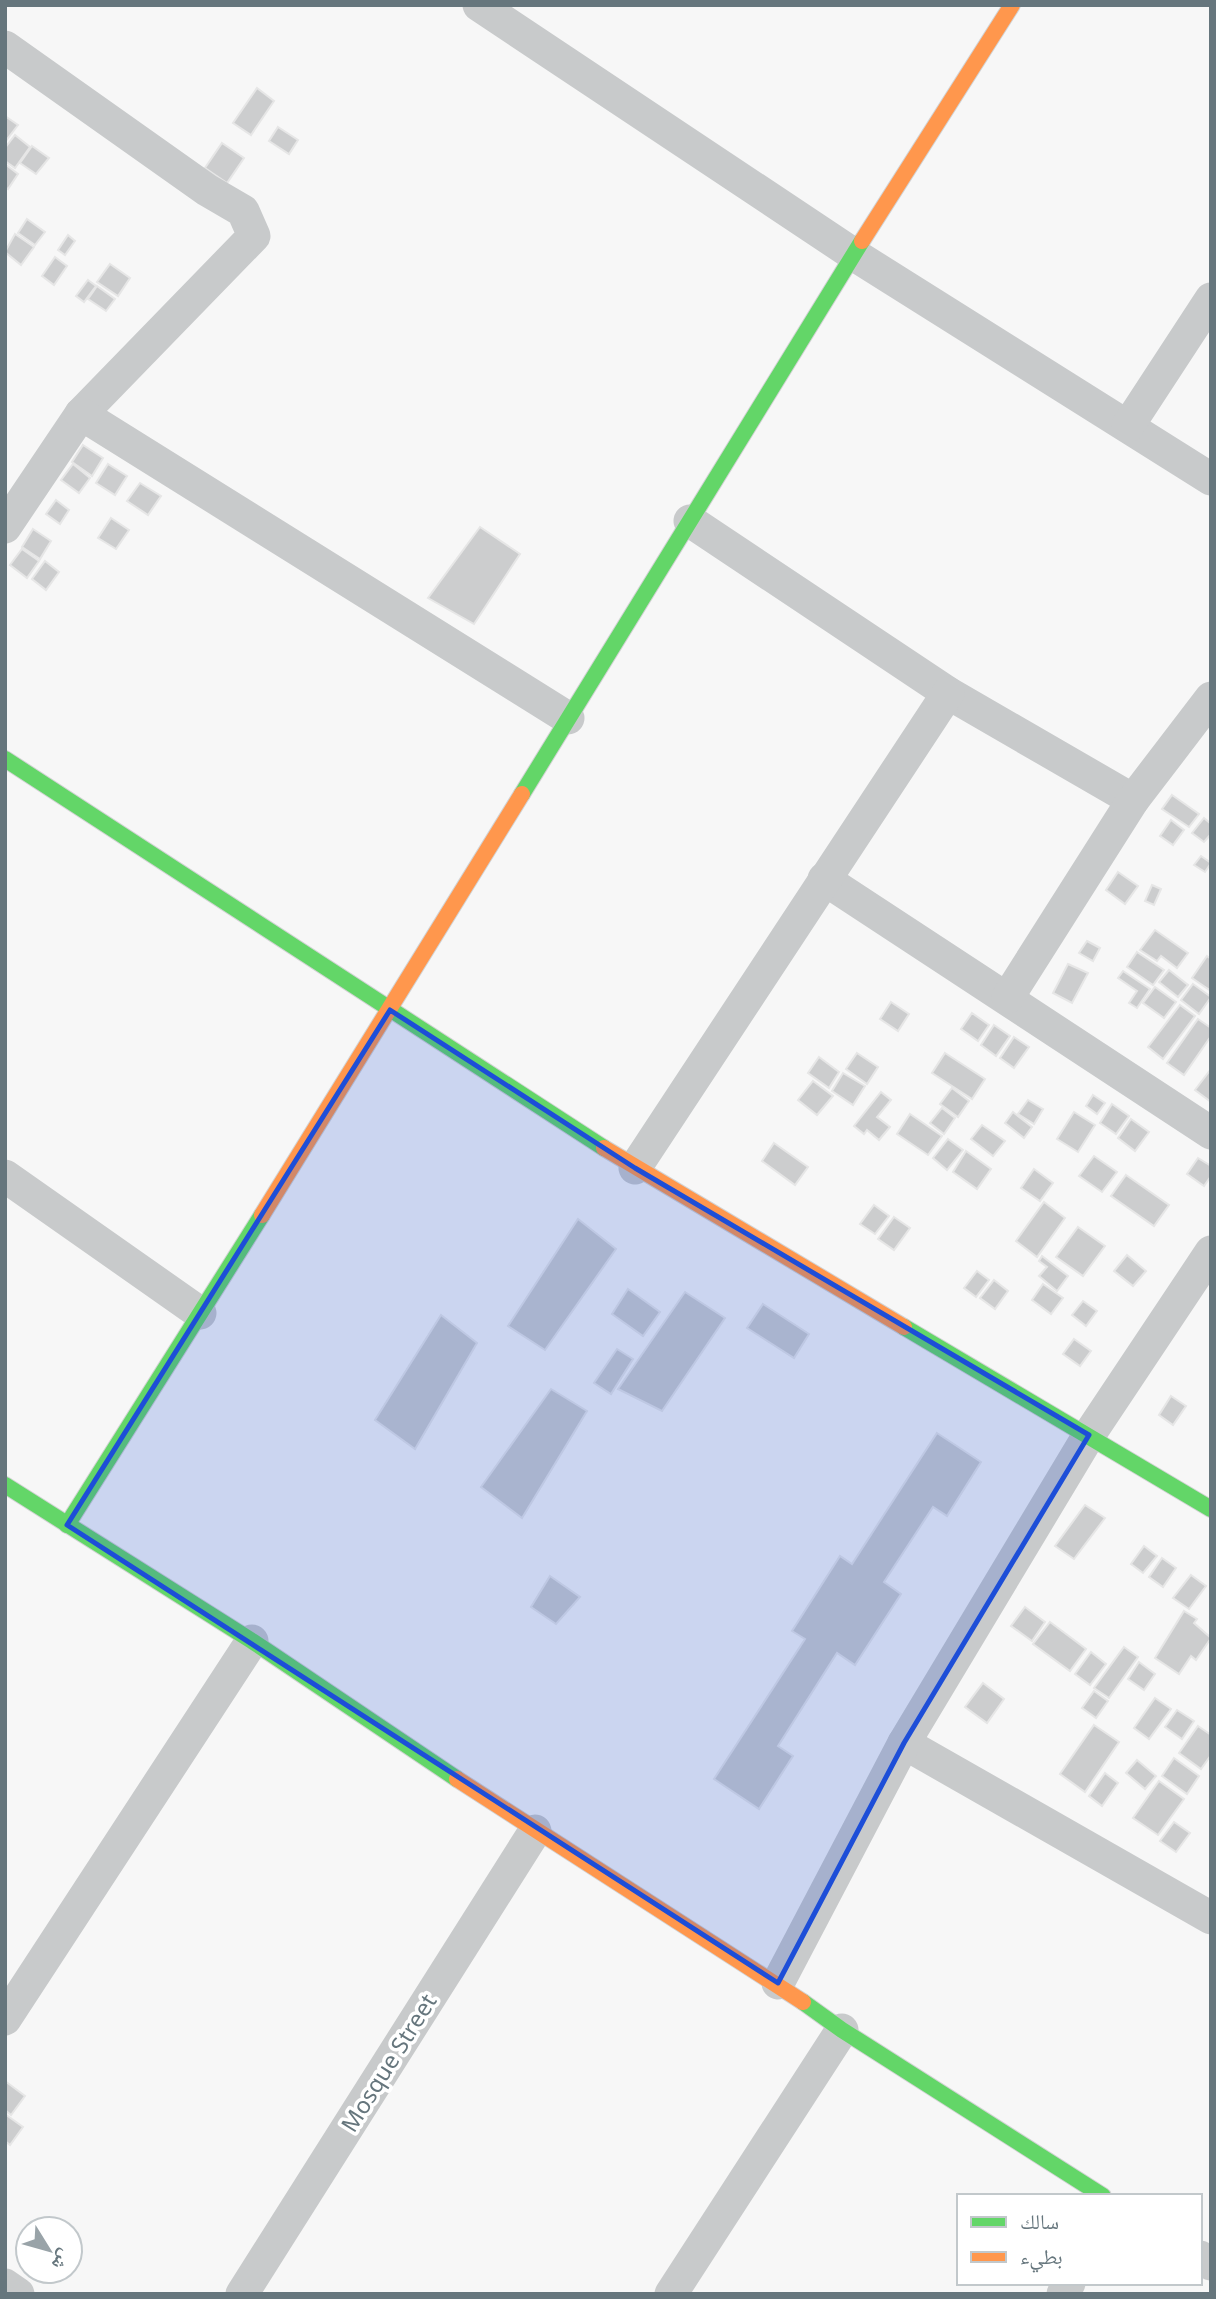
<svg xmlns="http://www.w3.org/2000/svg" width="1216" height="2299" viewBox="0 0 1216 2299" font-family="'Noto Sans','Noto Naskh Arabic',sans-serif">
<style>
.building{fill:#cccdce;stroke:#e6e6e6;stroke-width:2}
.lines{fill:none;stroke-linecap:round;stroke-linejoin:round}
.fast-casing{stroke:#d2d3d4;stroke-width:18}
.slow-casing{stroke:#d2d3d4;stroke-width:18}
.street{stroke:#c8cacb;stroke-width:33}
.fast{stroke:#63d668;stroke-width:16}
.slow{stroke:#ff974d;stroke-width:16}
.marked{fill:#1d4ed8;fill-opacity:0.2;stroke:#1d4ed8;stroke-width:5;stroke-linejoin:round}
.labels{text-anchor:middle;stroke-width:7;stroke-linejoin:round;paint-order:stroke}
.street-label{font-size:23px;fill:#66767d;stroke:#fff}
</style>
<rect width="100%" height="100%" fill="#f7f7f7"/>
<g class="building">
<polygon points="257,88 274,101 251,135 233,123"/>
<polygon points="5,116 18,125 5,142"/>
<polygon points="278,127 298,140 289,154 269,141"/>
<polygon points="15,135 30,147 15,168 5,161 5,148"/>
<polygon points="222,143 244,158 227,183 205,168"/>
<polygon points="32,146 49,158 36,174 20,163"/>
<polygon points="5,164 18,174 8,189 5,187"/>
<polygon points="27,219 45,232 35,245 18,233"/>
<polygon points="15,234 34,247 21,265 5,252"/>
<polygon points="68,235 75,241 65,255 58,250"/>
<polygon points="55,257 67,266 54,285 42,276"/>
<polygon points="110,264 130,278 118,296 97,282"/>
<polygon points="88,280 96,286 84,302 76,296"/>
<polygon points="97,286 115,299 106,311 88,299"/>
<polygon points="83,445 103,458 92,476 72,462"/>
<polygon points="73,464 90,478 79,493 61,480"/>
<polygon points="108,464 127,476 115,495 96,483"/>
<polygon points="140,483 161,496 148,515 127,501"/>
<polygon points="56,500 69,510 60,524 46,514"/>
<polygon points="111,518 129,530 116,549 98,538"/>
<polygon points="480,527 520,554 474,624 428,598"/>
<polygon points="33,529 51,541 40,559 22,547"/>
<polygon points="22,549 39,561 27,578 10,565"/>
<polygon points="45,561 59,572 46,590 32,579"/>
<polygon points="1172,795 1199,814 1189,827 1162,809"/>
<polygon points="1204,818 1211,824 1211,834 1204,842 1192,833"/>
<polygon points="1171,820 1184,830 1173,845 1160,836"/>
<polygon points="1201,856 1211,863 1205,872 1194,865"/>
<polygon points="1118,872 1138,886 1125,904 1106,890"/>
<polygon points="1152,885 1161,889 1154,905 1145,901"/>
<polygon points="1155,930 1188,953 1177,968 1161,956 1157,961 1140,950"/>
<polygon points="1087,941 1100,948 1093,961 1079,953"/>
<polygon points="1137,952 1164,970 1153,985 1127,967"/>
<polygon points="1207,956 1211,959 1211,991 1192,978"/>
<polygon points="1068,964 1088,973 1072,1003 1053,993"/>
<polygon points="1169,970 1188,985 1178,997 1159,982"/>
<polygon points="1123,971 1150,989 1137,1008 1129,1003 1137,991 1118,978"/>
<polygon points="1193,984 1211,997 1199,1014 1181,1000"/>
<polygon points="1155,987 1176,1002 1164,1018 1143,1003"/>
<polygon points="891,1002 909,1014 898,1031 880,1019"/>
<polygon points="1180,1005 1195,1016 1163,1059 1148,1047"/>
<polygon points="972,1013 989,1025 978,1041 961,1029"/>
<polygon points="1198,1019 1211,1028 1211,1036 1184,1075 1167,1063"/>
<polygon points="994,1025 1010,1036 996,1056 981,1045"/>
<polygon points="1014,1037 1029,1047 1014,1068 1000,1058"/>
<polygon points="857,1053 878,1067 867,1084 846,1069"/>
<polygon points="945,1053 985,1079 972,1099 932,1073"/>
<polygon points="819,1057 839,1072 829,1088 808,1073"/>
<polygon points="1211,1069 1211,1102 1195,1090"/>
<polygon points="843,1073 865,1086 853,1105 832,1091"/>
<polygon points="813,1081 833,1096 817,1115 798,1100"/>
<polygon points="952,1088 969,1101 958,1117 940,1104"/>
<polygon points="881,1092 891,1100 877,1117 890,1127 879,1140 867,1130 864,1134 854,1126"/>
<polygon points="1093,1095 1105,1103 1097,1114 1086,1106"/>
<polygon points="1028,1100 1043,1109 1034,1124 1018,1114"/>
<polygon points="1112,1104 1129,1116 1116,1134 1100,1123"/>
<polygon points="942,1108 955,1118 944,1134 930,1123"/>
<polygon points="1013,1112 1032,1127 1024,1138 1005,1123"/>
<polygon points="1074,1112 1095,1125 1078,1152 1057,1139"/>
<polygon points="910,1114 942,1136 928,1155 897,1134"/>
<polygon points="1131,1119 1149,1132 1135,1151 1118,1138"/>
<polygon points="982,1125 1005,1141 993,1156 971,1139"/>
<polygon points="948,1139 963,1150 947,1170 933,1158"/>
<polygon points="774,1143 808,1167 795,1185 762,1161"/>
<polygon points="966,1151 991,1169 977,1189 953,1172"/>
<polygon points="1094,1156 1117,1172 1102,1192 1079,1176"/>
<polygon points="1198,1158 1211,1166 1211,1176 1204,1186 1187,1174"/>
<polygon points="1034,1169 1053,1183 1040,1201 1021,1188"/>
<polygon points="1126,1175 1169,1205 1154,1226 1111,1196"/>
<polygon points="1044,1202 1065,1218 1037,1257 1016,1241"/>
<polygon points="874,1205 889,1216 875,1234 860,1224"/>
<polygon points="894,1217 910,1228 894,1250 878,1239"/>
<polygon points="578,1219 616,1249 545,1350 508,1326"/>
<polygon points="1078,1227 1105,1246 1083,1276 1056,1257"/>
<polygon points="1127,1255 1146,1271 1133,1286 1114,1271"/>
<polygon points="1042,1256 1068,1276 1057,1291 1039,1276 1047,1267 1039,1261"/>
<polygon points="977,1271 989,1280 976,1297 964,1288"/>
<polygon points="994,1280 1008,1291 995,1309 980,1298"/>
<polygon points="1043,1284 1063,1298 1051,1314 1032,1300"/>
<polygon points="628,1289 660,1312 643,1336 612,1314"/>
<polygon points="685,1292 725,1318 662,1411 618,1389"/>
<polygon points="1083,1301 1097,1311 1086,1326 1072,1315"/>
<polygon points="763,1304 809,1334 794,1358 747,1328"/>
<polygon points="441,1315 477,1343 415,1449 375,1420"/>
<polygon points="1074,1339 1091,1351 1080,1366 1063,1354"/>
<polygon points="617,1349 633,1359 611,1394 594,1383"/>
<polygon points="551,1389 587,1411 522,1518 481,1487"/>
<polygon points="1171,1396 1186,1406 1173,1425 1159,1415"/>
<polygon points="937,1433 981,1462 947,1516 933,1507 884,1582 901,1594 855,1665 837,1653 778,1746 793,1756 759,1809 714,1779 805,1639 792,1631 840,1556 852,1564"/>
<polygon points="1085,1505 1105,1518 1074,1559 1055,1546"/>
<polygon points="1144,1546 1157,1556 1143,1573 1131,1564"/>
<polygon points="1162,1558 1176,1568 1163,1587 1149,1577"/>
<polygon points="1191,1575 1206,1586 1189,1609 1173,1598"/>
<polygon points="550,1576 580,1597 556,1624 531,1607"/>
<polygon points="1025,1607 1045,1622 1032,1641 1011,1626"/>
<polygon points="1184,1611 1197,1619 1194,1623 1211,1638 1196,1660 1191,1656 1179,1674 1155,1658"/>
<polygon points="1050,1622 1086,1649 1070,1671 1033,1644"/>
<polygon points="1124,1647 1138,1657 1109,1698 1094,1688"/>
<polygon points="1091,1652 1106,1664 1090,1685 1075,1674"/>
<polygon points="1139,1662 1155,1674 1144,1690 1128,1679"/>
<polygon points="983,1683 1004,1699 987,1723 965,1707"/>
<polygon points="1094,1691 1108,1701 1096,1718 1082,1708"/>
<polygon points="1155,1698 1171,1709 1149,1739 1134,1728"/>
<polygon points="1177,1710 1194,1721 1182,1739 1165,1727"/>
<polygon points="1094,1725 1119,1742 1085,1792 1060,1774"/>
<polygon points="1198,1726 1211,1735 1211,1755 1201,1769 1179,1753"/>
<polygon points="1174,1758 1199,1776 1187,1794 1162,1776"/>
<polygon points="1137,1760 1156,1776 1145,1789 1126,1773"/>
<polygon points="1105,1773 1118,1783 1102,1806 1089,1796"/>
<polygon points="1159,1781 1184,1799 1158,1835 1133,1818"/>
<polygon points="1174,1822 1190,1833 1176,1852 1160,1841"/>
<polygon points="5,2081 25,2096 11,2115 5,2110"/>
<polygon points="5,2114 23,2127 10,2145 5,2141"/>
</g>
<g class="lines">
<defs>
<g id="fast">
<polyline points="5,759 604,1148"/>
<polyline points="522,794 862,241"/>
<polyline points="904,1327 1211,1509"/>
<polyline points="5,1485 252,1641 457,1779"/>
<polyline points="67,1525 262,1215"/>
<polyline points="803,2002 842,2030 1103,2196"/>
</g>
<g id="slow">
<polyline points="862,241 1012,5"/>
<polyline points="604,1148 904,1327"/>
<polyline points="262,1215 522,794"/>
<polyline points="457,1779 803,2002"/>
</g>
</defs>
<use href="#fast" class="fast-casing"/>
<use href="#slow" class="slow-casing"/>
<g class="street">
<polyline points="479,5 853,254 1211,479"/>
<polyline points="5,47 207,190 243,211 254,236 81,414 5,527"/>
<polyline points="81,414 568,718"/>
<polyline points="1128,426 1211,299"/>
<polyline points="690,521 948,693 1133,800"/>
<polyline points="824,879 1211,1133"/>
<polyline points="1008,997 1133,800 1211,698"/>
<polyline points="635,1168 948,693"/>
<polyline points="5,1176 200,1313"/>
<polyline points="904,1743 1211,1918"/>
<polyline points="778,1983 904,1743 1089,1435 1211,1252"/>
<polyline points="5,2019 252,1641"/>
<polyline points="1200,2257 1211,2264"/>
<polyline points="5,2285 18,2294"/>
<polyline points="242,2294 535,1831"/>
<polyline points="671,2294 842,2030"/>
<polyline points="1063,2294 1069,2283"/>
</g>
<use href="#fast" class="fast"/>
<use href="#slow" class="slow"/>
</g>
<path class="marked" d="M390,1010l245,158 454,267 -185,308 -126,240 -711,-458z"/>
<g class="labels">
<g class="street-label">
<text transform="translate(389 2063) rotate(-58)" y="8">Mosque Street</text>
</g>
</g>
<rect width="1216" height="2299" fill="none" stroke="#66767d" stroke-width="14"/>
<rect x="957" y="2194" width="245" height="91" fill="#ffffff" stroke="#c2c8cb" stroke-width="2"/>
<rect x="971" y="2217" width="35" height="10" fill="#63d668" stroke="#c2c8cb" stroke-width="2"/>
<text x="1020" y="2229" font-size="21" fill="#66767d">سالك</text>
<rect x="971" y="2252" width="35" height="10" fill="#ff974d" stroke="#c2c8cb" stroke-width="2"/>
<text x="1020" y="2264" font-size="21" fill="#66767d">بطيء</text>
<g transform="translate(49 2250) rotate(127)"><circle r="33" fill="#ffffff" stroke="#c2c8cb" stroke-width="2"/>
<path d="M0-5L12 26L0 18L-12 26Z" fill="#99a3a8"/>
<text y="-10" font-size="19" font-weight="bold" text-anchor="middle" fill="#66767d">ش</text>
</g>
</svg>
